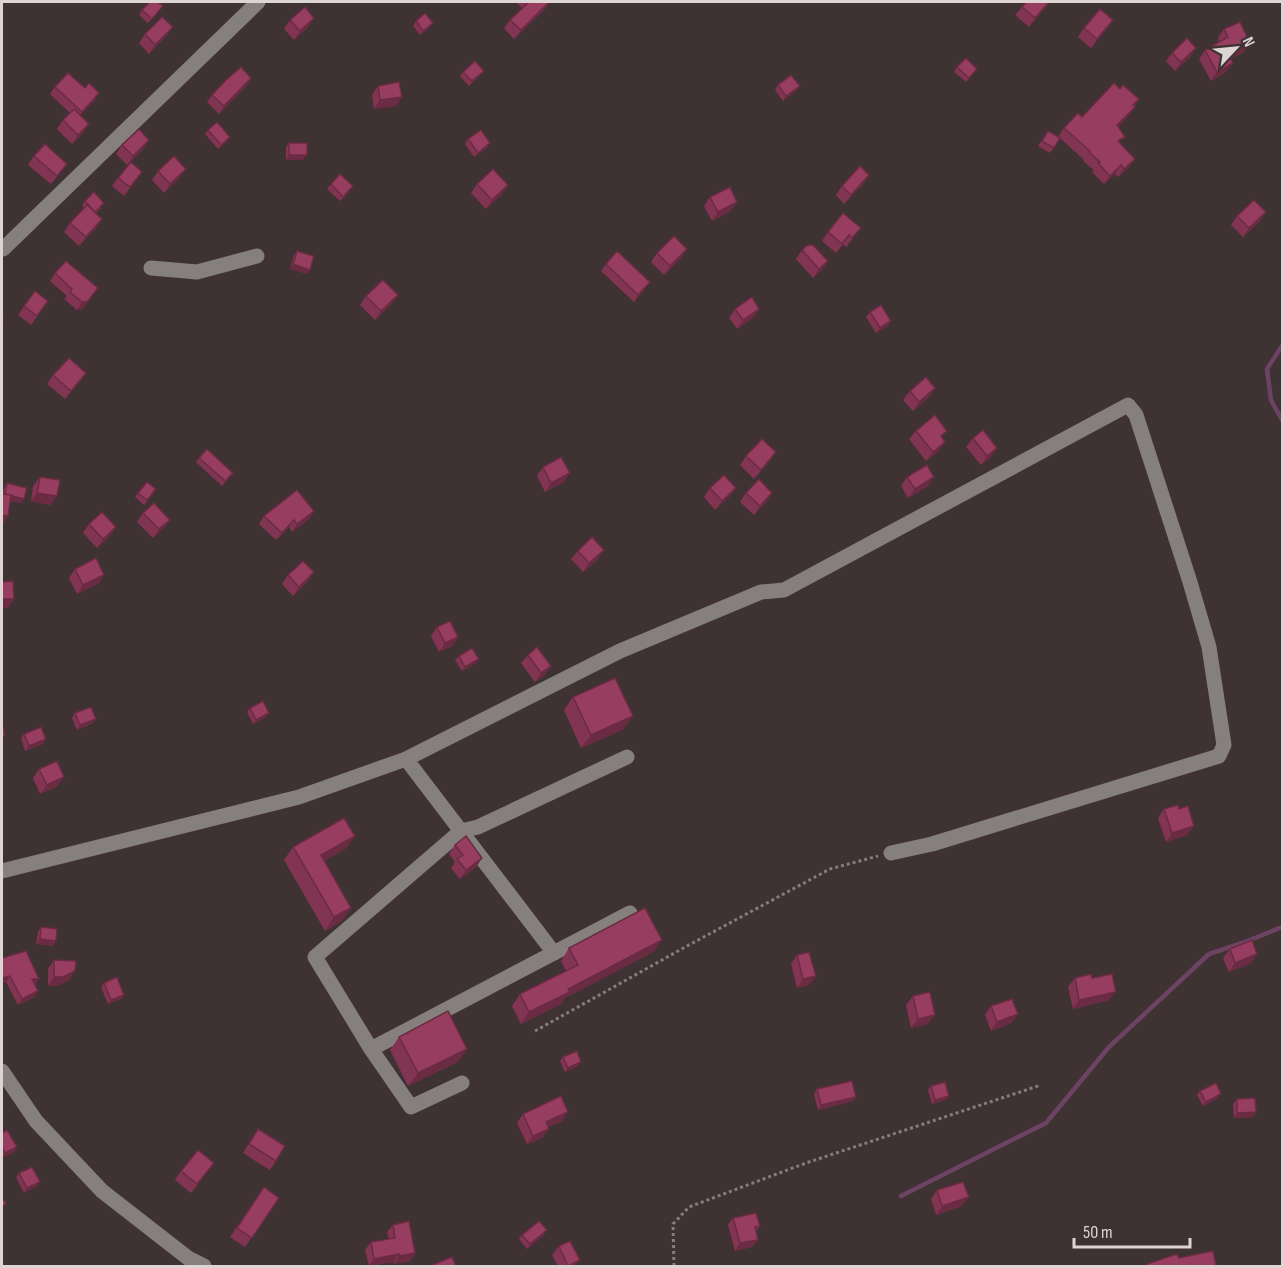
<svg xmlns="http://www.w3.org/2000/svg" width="1284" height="1268" viewBox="0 0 1284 1268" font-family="'Sofia Sans Condensed',sans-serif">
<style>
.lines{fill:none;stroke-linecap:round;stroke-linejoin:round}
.stream{stroke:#6c4363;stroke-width:4.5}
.path{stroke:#877d7c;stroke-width:3;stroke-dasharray:3 3;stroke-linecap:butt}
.minor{stroke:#857f7d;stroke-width:15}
.wall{fill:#823553}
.shaded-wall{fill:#6a2b43}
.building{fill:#973e60;stroke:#6a2b43;stroke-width:1.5}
</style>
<rect width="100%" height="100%" fill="#3e3232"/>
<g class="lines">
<g class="stream">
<polyline points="1282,346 1267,369 1271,400 1282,420"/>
<polyline points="901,1196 1046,1123 1109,1047 1209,954 1245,942 1282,927"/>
</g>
<g class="path">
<polyline points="535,1031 687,946 830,869 878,856"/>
<polyline points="674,1266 673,1224 689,1207 806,1163 1041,1085"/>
</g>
<g class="minor">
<polyline points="2,249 3,249 258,2"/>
<polyline points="151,268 197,272 257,256"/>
<polyline points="406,759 554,953"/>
<polyline points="2,871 299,797 406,759 620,651 761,592 784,590 1128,405 1136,415 1190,582 1209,647 1224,745 1219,756 932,844 891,853"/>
<polyline points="371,1049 630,913"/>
<polyline points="2,1071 36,1121 102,1191 188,1258 204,1266"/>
<polyline points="462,1083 411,1107 371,1049 315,957 461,831 478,827 627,757"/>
</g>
</g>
<g class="wall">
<polygon points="516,2 550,2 544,10 514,39 504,28 510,20 522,8"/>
<polygon points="1050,2 1029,27 1015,15 1022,7"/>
<polygon points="142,10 159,11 148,23 139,15"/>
<polygon points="314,18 308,27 294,40 284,29 290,20"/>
<polygon points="1113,20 1091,48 1078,37 1084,28"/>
<polygon points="416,21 430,27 420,35 413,26"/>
<polygon points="173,27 166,36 149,54 139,43 145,34"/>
<polygon points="1224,29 1244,52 1230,59 1226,72 1211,81 1199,59 1205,50 1219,42 1218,38"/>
<polygon points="1172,53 1190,57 1175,71 1166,61"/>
<polygon points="957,67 974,73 966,82 954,72"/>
<polygon points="484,71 469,86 460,76 463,72"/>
<polygon points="251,78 246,86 219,114 207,102 212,95"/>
<polygon points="778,85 800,86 797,90 783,101 775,90"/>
<polygon points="378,86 402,97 396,106 374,109 372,95"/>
<polygon points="55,87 85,88 99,93 95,100 80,115 83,133 72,144 57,129 63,120 70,113 50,94"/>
<polygon points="1120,89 1139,99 1129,115 1118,127 1120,143 1135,159 1129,167 1118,177 1115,174 1104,184 1092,172 1094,170 1083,161 1084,160 1060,138 1050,153 1038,146 1048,131 1058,137 1064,128 1082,117"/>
<polygon points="208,130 230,137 227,141 218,149 205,134"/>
<polygon points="468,139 487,148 474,157 465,144"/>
<polygon points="149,140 143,149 127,165 116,154 122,145"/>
<polygon points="289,143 303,160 286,160 286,147"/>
<polygon points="34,156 61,172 51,184 28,165"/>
<polygon points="158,171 179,178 164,193 152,180"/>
<polygon points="142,172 124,196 112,186 118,178"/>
<polygon points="869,175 863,184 844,204 836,195 842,186"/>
<polygon points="331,184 350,191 340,201 327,189"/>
<polygon points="477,184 502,194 486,209 471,193"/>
<polygon points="710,197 731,211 712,221 704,206"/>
<polygon points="85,201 101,208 96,213 102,219 96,228 79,246 64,232 70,223 84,208 82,205"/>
<polygon points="1237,216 1260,221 1243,237 1231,225"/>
<polygon points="828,232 854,237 846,247 843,244 836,253 822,241"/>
<polygon points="802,250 828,261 822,270 813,278 796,259"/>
<polygon points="297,251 310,270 307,274 290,269 294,255"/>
<polygon points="657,253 681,258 664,275 651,262"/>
<polygon points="606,264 645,289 634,302 601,271"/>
<polygon points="55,273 98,288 82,310 77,310 64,299 67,296 50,281"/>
<polygon points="35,291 48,301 31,325 18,315"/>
<polygon points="398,295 391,304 375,320 360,305 366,296"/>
<polygon points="735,309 759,309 753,318 737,329 729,318"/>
<polygon points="870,312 888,326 876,333 866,317"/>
<polygon points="86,373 65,399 47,384 53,375"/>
<polygon points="935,388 929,397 913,411 903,400 910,391"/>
<polygon points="916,431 942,438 939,451 926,461 909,439"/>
<polygon points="973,438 991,457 981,465 966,447"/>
<polygon points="746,456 770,461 754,479 740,465"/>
<polygon points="199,458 233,473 222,486 196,462"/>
<polygon points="543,467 564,482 545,492 537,476"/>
<polygon points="40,477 51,505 31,501 33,486"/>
<polygon points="907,477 928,486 908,498 901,486"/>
<polygon points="7,483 21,503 10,501 8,516 2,525 2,494 3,494 4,488"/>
<polygon points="710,488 736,488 729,497 715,510 704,497"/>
<polygon points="138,493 153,494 144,505 135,497"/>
<polygon points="746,493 772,493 766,502 754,515 740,502"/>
<polygon points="314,511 309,519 292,532 289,527 276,540 259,524 264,516"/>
<polygon points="143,513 170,520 163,529 153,538 137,522"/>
<polygon points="89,524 116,527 110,536 97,548 83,533"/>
<polygon points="578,551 598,559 583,572 571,559"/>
<polygon points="75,569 104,575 98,584 77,594 69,578"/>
<polygon points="314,572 308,581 293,596 282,584 288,575"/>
<polygon points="437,627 458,637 452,646 439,652 431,636"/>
<polygon points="528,655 545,675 535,682 521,663"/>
<polygon points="459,656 479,659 476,663 462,671 455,660"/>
<polygon points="573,697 624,729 581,748 564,710"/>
<polygon points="250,708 266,717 253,724 247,712"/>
<polygon points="75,713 93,723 77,730 72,718"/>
<polygon points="24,734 43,744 25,751 21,738"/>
<polygon points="39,769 58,786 40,794 33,778"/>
<polygon points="1164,809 1188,835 1166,842 1158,818"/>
<polygon points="355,836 345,849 324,861 351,908 342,921 325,931 284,860 293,847"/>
<polygon points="455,845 482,858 476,867 460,879 451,868 455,862 449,854"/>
<polygon points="41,927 56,941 53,946 36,944 38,932"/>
<polygon points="662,940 653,952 565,998 561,1004 521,1024 512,1006 520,994 566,971 561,961 569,948"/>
<polygon points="1230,949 1251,963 1229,972 1223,958"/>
<polygon points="797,955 816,976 809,985 797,988 791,964"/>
<polygon points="2,958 39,979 35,985 38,991 34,997 18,1005 6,982 2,983"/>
<polygon points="54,960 69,980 57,986 48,986 48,969"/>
<polygon points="1075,978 1092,978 1109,1000 1073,1009 1068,987"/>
<polygon points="104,983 124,995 121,999 108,1004 101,987"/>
<polygon points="913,996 928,1024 911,1028 906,1005"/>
<polygon points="991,1006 1018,1014 1011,1023 991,1031 985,1015"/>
<polygon points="399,1037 458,1062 408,1086 390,1050"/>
<polygon points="563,1057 581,1062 578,1066 565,1072 560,1061"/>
<polygon points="931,1086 949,1096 946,1100 932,1104 928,1090"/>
<polygon points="817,1089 856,1097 853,1101 818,1110 814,1094"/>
<polygon points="1200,1091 1218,1098 1203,1106 1197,1095"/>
<polygon points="1237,1099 1256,1112 1253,1117 1234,1118 1233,1104"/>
<polygon points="568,1112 562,1121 548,1127 549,1129 542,1138 527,1144 517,1123 523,1114"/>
<polygon points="258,1129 276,1161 270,1170 243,1153"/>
<polygon points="2,1133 17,1147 14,1152 2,1158"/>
<polygon points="181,1171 208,1171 191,1193 175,1180"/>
<polygon points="19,1173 37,1186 24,1193 16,1177"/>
<polygon points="264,1187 279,1198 245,1247 230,1237"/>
<polygon points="937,1190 962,1206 936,1215 931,1199"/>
<polygon points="733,1218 760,1226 756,1231 752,1247 735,1251 728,1225"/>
<polygon points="393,1225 415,1253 410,1261 394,1264 393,1262 369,1266 365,1250 371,1242 389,1239 387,1232"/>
<polygon points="522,1235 544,1235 527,1249 519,1239"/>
<polygon points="559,1246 575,1266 558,1266 552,1255"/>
</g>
<g class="shaded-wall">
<polygon points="550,2 544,10 514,39 521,30"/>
<polygon points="1050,2 1044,9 1029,27 1035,18"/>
<polygon points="314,18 308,27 294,40 300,31"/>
<polygon points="1113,20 1107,29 1091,48 1097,39"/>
<polygon points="433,23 430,27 420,35 423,31"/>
<polygon points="173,27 166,36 149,54 155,45"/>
<polygon points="1250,43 1244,52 1221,63 1228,54"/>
<polygon points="1196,48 1190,57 1175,71 1181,62"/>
<polygon points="1233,63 1226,72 1211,81 1217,72"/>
<polygon points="251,78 246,86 219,114 224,106"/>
<polygon points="800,86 797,90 783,101 786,96"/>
<polygon points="99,93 95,100 77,119 82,112"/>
<polygon points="402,97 396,106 374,109 380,100"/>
<polygon points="1135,107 1129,115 1111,134 1117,125"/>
<polygon points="89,124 83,133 72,144 78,135"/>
<polygon points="149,140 143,149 127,165 133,156"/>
<polygon points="490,143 487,148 474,157 478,153"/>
<polygon points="289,155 307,155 303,160 286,160"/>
<polygon points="1135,159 1129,167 1118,177 1124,169"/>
<polygon points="1121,165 1115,174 1104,184 1110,176"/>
<polygon points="186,169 179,178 164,193 170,184"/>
<polygon points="869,175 863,184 844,204 851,195"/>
<polygon points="508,185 502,194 486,209 492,200"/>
<polygon points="737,202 731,211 712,221 718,212"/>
<polygon points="1266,212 1260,221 1243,237 1249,228"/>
<polygon points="102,219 96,228 79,246 86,237"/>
<polygon points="687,249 681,258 664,275 670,266"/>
<polygon points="828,261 822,270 813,278 819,269"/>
<polygon points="293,264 310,270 307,274 290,269"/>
<polygon points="650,282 645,289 634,302 638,295"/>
<polygon points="98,288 82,310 77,310 82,302"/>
<polygon points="398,295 391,304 375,320 381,311"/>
<polygon points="759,309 753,318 737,329 743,320"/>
<polygon points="891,321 888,326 876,333 880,328"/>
<polygon points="86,373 80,382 65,399 71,391"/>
<polygon points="935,388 929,397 913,411 919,402"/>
<polygon points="945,442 939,451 926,461 933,452"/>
<polygon points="997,448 991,457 981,465 987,456"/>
<polygon points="776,452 770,461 754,479 761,470"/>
<polygon points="570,473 564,482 545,492 551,483"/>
<polygon points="934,477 928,486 908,498 915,489"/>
<polygon points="736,488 729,497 715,510 722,501"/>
<polygon points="37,493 57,496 51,505 31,501"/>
<polygon points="772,493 766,502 754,515 760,506"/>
<polygon points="5,495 24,499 21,503 2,499"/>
<polygon points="314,511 309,519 292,532 297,524"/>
<polygon points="2,515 8,516 2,525"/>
<polygon points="170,520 163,529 153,538 159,529"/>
<polygon points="294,520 289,527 276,540 282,533"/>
<polygon points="116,527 110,536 97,548 103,539"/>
<polygon points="604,550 598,559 583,572 589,563"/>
<polygon points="314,572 308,581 293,596 299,587"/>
<polygon points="104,575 98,584 77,594 83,585"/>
<polygon points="2,599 14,599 8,608 2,608"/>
<polygon points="458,637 452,646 439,652 445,643"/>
<polygon points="479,659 476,663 462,671 465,667"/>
<polygon points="551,666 545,675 535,682 541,673"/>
<polygon points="269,713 266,717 253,724 256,720"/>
<polygon points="633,716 624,729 581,748 591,735"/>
<polygon points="96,719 93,723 77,730 80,725"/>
<polygon points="46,739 43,744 25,751 29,746"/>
<polygon points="64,777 58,786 40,794 47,785"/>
<polygon points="1194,826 1188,835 1166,842 1172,833"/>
<polygon points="355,836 345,849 312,868 321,855"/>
<polygon points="482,858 476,867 460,879 466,870"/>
<polygon points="351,908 342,921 325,931 334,917"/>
<polygon points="40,939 56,941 53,946 36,944"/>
<polygon points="662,940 653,952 565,998 561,1004 521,1024 529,1012 568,989"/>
<polygon points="1257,954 1251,963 1229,972 1235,963"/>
<polygon points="75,971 69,980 57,986 48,986 54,977"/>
<polygon points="10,976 6,982 2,983 2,978"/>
<polygon points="816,976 809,985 797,988 803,979"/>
<polygon points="32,979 39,979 35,985"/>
<polygon points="38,991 34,997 18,1005 22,999"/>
<polygon points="1116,992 1109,1000 1073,1009 1079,1000"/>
<polygon points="124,995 121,999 108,1004 111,1000"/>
<polygon points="1018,1014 1011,1023 991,1031 997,1022"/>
<polygon points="935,1015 928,1024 911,1028 918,1019"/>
<polygon points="467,1049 458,1062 408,1086 418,1073"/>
<polygon points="581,1062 578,1066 565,1072 568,1068"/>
<polygon points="1221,1094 1218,1098 1203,1106 1206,1102"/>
<polygon points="949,1096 946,1100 932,1104 935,1100"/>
<polygon points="856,1097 853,1101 818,1110 821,1105"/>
<polygon points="568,1112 562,1121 539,1131 546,1122"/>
<polygon points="1256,1112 1253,1117 1234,1118 1237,1113"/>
<polygon points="549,1129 542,1138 527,1144 533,1136"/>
<polygon points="17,1147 14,1152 2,1158 5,1153"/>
<polygon points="40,1182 37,1186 24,1193 27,1188"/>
<polygon points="969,1197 962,1206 936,1215 942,1206"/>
<polygon points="547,1230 544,1235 527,1249 530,1244"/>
<polygon points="758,1240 752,1247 735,1251 740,1243"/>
<polygon points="415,1253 410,1261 394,1264 399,1256"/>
<polygon points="399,1254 393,1262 369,1266 374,1259"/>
<polygon points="580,1260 575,1266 568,1266"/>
</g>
<g class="building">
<polygon points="150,2 157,2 163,6 152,19 142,10"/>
<polygon points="529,2 549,2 521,30 510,20"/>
<polygon points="1026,2 1049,2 1035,18 1022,7"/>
<polygon points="305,7 314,18 300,31 290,20"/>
<polygon points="1100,9 1113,20 1097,39 1084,28"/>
<polygon points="425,13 433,23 423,31 416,21"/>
<polygon points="162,17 173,27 155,45 145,34"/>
<polygon points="1240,22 1250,43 1228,54 1233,63 1217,72 1205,50 1228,37 1224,29"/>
<polygon points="1187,38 1196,48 1181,62 1172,53"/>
<polygon points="966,58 977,69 969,78 957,67"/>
<polygon points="475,61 484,71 472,81 463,72"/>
<polygon points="241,67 251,78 224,106 212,95 226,80"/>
<polygon points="68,73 85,88 89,83 99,93 82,112 55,87"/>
<polygon points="791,75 800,86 786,96 778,85"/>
<polygon points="399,82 402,97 380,100 378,86"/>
<polygon points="1114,83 1120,89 1123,85 1139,99 1133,105 1135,107 1117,125 1125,137 1118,141 1135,159 1124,169 1121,165 1110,176 1098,163 1100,162 1089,152 1090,151 1064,128 1078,113 1082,117"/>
<polygon points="74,109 89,124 78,135 63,120"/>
<polygon points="217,122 230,137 221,145 208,130"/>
<polygon points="139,129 149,140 133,156 122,145"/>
<polygon points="481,130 490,143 478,153 468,139"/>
<polygon points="1048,131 1060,138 1054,148 1042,141"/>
<rect x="289" y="143" width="18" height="12"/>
<polygon points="45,144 67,164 57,176 34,156"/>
<polygon points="174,156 186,169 170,184 158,171"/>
<polygon points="131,162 142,172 130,187 118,178"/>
<polygon points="860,166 869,175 851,195 842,186"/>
<polygon points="493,169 508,185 492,200 477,184"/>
<polygon points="340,174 353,186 343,197 331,184"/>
<polygon points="730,187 737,202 718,212 710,197"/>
<polygon points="94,192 104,203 95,212 85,201"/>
<polygon points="1254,200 1266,212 1249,228 1237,216"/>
<polygon points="87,205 102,219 86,237 70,223"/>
<polygon points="843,213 861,228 852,238 849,235 842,244 828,232"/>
<polygon points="674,236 687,249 670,266 657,253"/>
<polygon points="808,245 813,245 828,261 819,269 802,250"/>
<polygon points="297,251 314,256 310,270 293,264"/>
<polygon points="617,251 650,282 638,295 606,264"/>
<polygon points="66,261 98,288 87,302 82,302 70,292 72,289 55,273"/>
<polygon points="383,280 398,295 381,311 366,296"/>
<polygon points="35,291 48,301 37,316 24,306"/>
<polygon points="752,297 759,309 743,320 735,309"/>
<polygon points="881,305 891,321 880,328 870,312"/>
<polygon points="2,314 3,314 2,353"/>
<polygon points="69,358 86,373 71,391 53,375"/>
<polygon points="926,377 935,388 919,402 910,391"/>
<polygon points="935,415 947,431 941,436 945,442 933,452 916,431"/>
<polygon points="983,430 997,448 987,456 973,438"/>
<polygon points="762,439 776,452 761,470 746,456"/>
<polygon points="207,449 233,473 225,481 199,458"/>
<polygon points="561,457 570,473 551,483 543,467"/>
<polygon points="927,465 934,477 915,489 907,477"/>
<polygon points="724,475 736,488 722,501 710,488"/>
<polygon points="40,477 60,480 57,496 37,493"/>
<polygon points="759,479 772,493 760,506 746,493"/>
<polygon points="147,482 156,489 147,500 138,493"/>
<polygon points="7,483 27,488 24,499 5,494"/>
<polygon points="297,490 314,511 297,524 294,520 282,533 264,516"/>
<polygon points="2,494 11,495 8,516 2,515"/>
<polygon points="154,503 170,520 159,529 143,513"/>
<polygon points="102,512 116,527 103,539 89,524"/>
<polygon points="592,537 604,550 589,563 578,551"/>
<polygon points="96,558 104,575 83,585 75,569"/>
<polygon points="303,561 314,572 299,587 288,575"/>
<polygon points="13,581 14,599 2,599 2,582"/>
<polygon points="450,621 458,637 445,643 437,627"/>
<polygon points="537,647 551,666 541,673 528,655"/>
<polygon points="472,648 479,659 465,667 459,656"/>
<polygon points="615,678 633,716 591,735 573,697"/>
<polygon points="263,701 269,713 256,720 250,708"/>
<polygon points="91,707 96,719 80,725 75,713"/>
<polygon points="2,721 5,736 2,737"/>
<polygon points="41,727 46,739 29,746 24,734"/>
<polygon points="57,761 64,777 47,785 39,769"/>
<polygon points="1178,805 1179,809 1188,806 1194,826 1172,833 1164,809"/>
<polygon points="344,818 355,836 321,855 351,908 334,917 293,847"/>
<polygon points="466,836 482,858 466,870 457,859 463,855 455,845"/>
<polygon points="645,908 662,940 568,989 570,992 529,1012 520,994 578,965 569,948"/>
<polygon points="41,927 57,929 56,941 40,939"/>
<polygon points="1252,940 1257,954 1235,963 1230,949"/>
<polygon points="26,951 39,979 32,979 38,991 22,999 10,976 2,978 2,958"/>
<polygon points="809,952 816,976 803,979 797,955"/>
<polygon points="54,960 76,961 75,971 63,977 54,977"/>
<polygon points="1091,974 1092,978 1112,974 1116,992 1079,1000 1075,978"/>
<polygon points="117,977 124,995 111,1000 104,983"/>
<polygon points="930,992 935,1015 918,1019 913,996"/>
<polygon points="1012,999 1018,1014 997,1022 991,1006"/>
<polygon points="448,1011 467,1049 418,1073 399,1037"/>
<polygon points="577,1051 581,1062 568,1068 563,1057"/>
<polygon points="852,1081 856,1097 821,1105 817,1089"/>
<polygon points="945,1082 949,1096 935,1100 931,1086"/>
<polygon points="1216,1083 1221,1094 1206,1102 1200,1091"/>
<polygon points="561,1096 568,1112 546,1122 549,1129 533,1136 523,1114"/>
<polygon points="1255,1098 1256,1112 1237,1113 1237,1099"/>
<polygon points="258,1129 285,1146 276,1161 249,1144"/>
<polygon points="7,1130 17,1147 5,1153 2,1147 2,1133"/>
<polygon points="198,1150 214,1163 197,1184 181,1171"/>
<polygon points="32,1167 40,1182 27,1188 19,1173"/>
<polygon points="963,1182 969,1197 942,1206 937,1190"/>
<polygon points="264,1187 279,1198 252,1238 237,1228"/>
<polygon points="2,1198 6,1203 2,1208"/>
<polygon points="756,1213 760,1226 755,1227 758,1240 740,1243 733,1218"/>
<polygon points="409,1221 415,1253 399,1256 399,1254 374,1259 371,1242 395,1238 393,1225"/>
<polygon points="539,1221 547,1230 530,1244 522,1235"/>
<polygon points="570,1241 580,1260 568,1266 559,1246"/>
<polygon points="1213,1251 1216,1266 1147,1266 1147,1264 1177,1254 1179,1258"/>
<polygon points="452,1257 456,1266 430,1266"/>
</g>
<rect width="1284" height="1268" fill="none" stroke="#ddd5d4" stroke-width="6"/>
<g transform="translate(1236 48) rotate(64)" stroke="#3e3232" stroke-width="4.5" paint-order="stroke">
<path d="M0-4.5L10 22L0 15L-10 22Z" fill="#ddd5d4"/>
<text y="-9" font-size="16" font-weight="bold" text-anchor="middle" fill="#ddd5d4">N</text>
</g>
<path d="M1074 1238v9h116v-9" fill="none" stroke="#ddd5d4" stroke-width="3"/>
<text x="1083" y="1238" font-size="18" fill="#ddd5d4" stroke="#3e3232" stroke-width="4.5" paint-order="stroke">50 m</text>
</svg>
